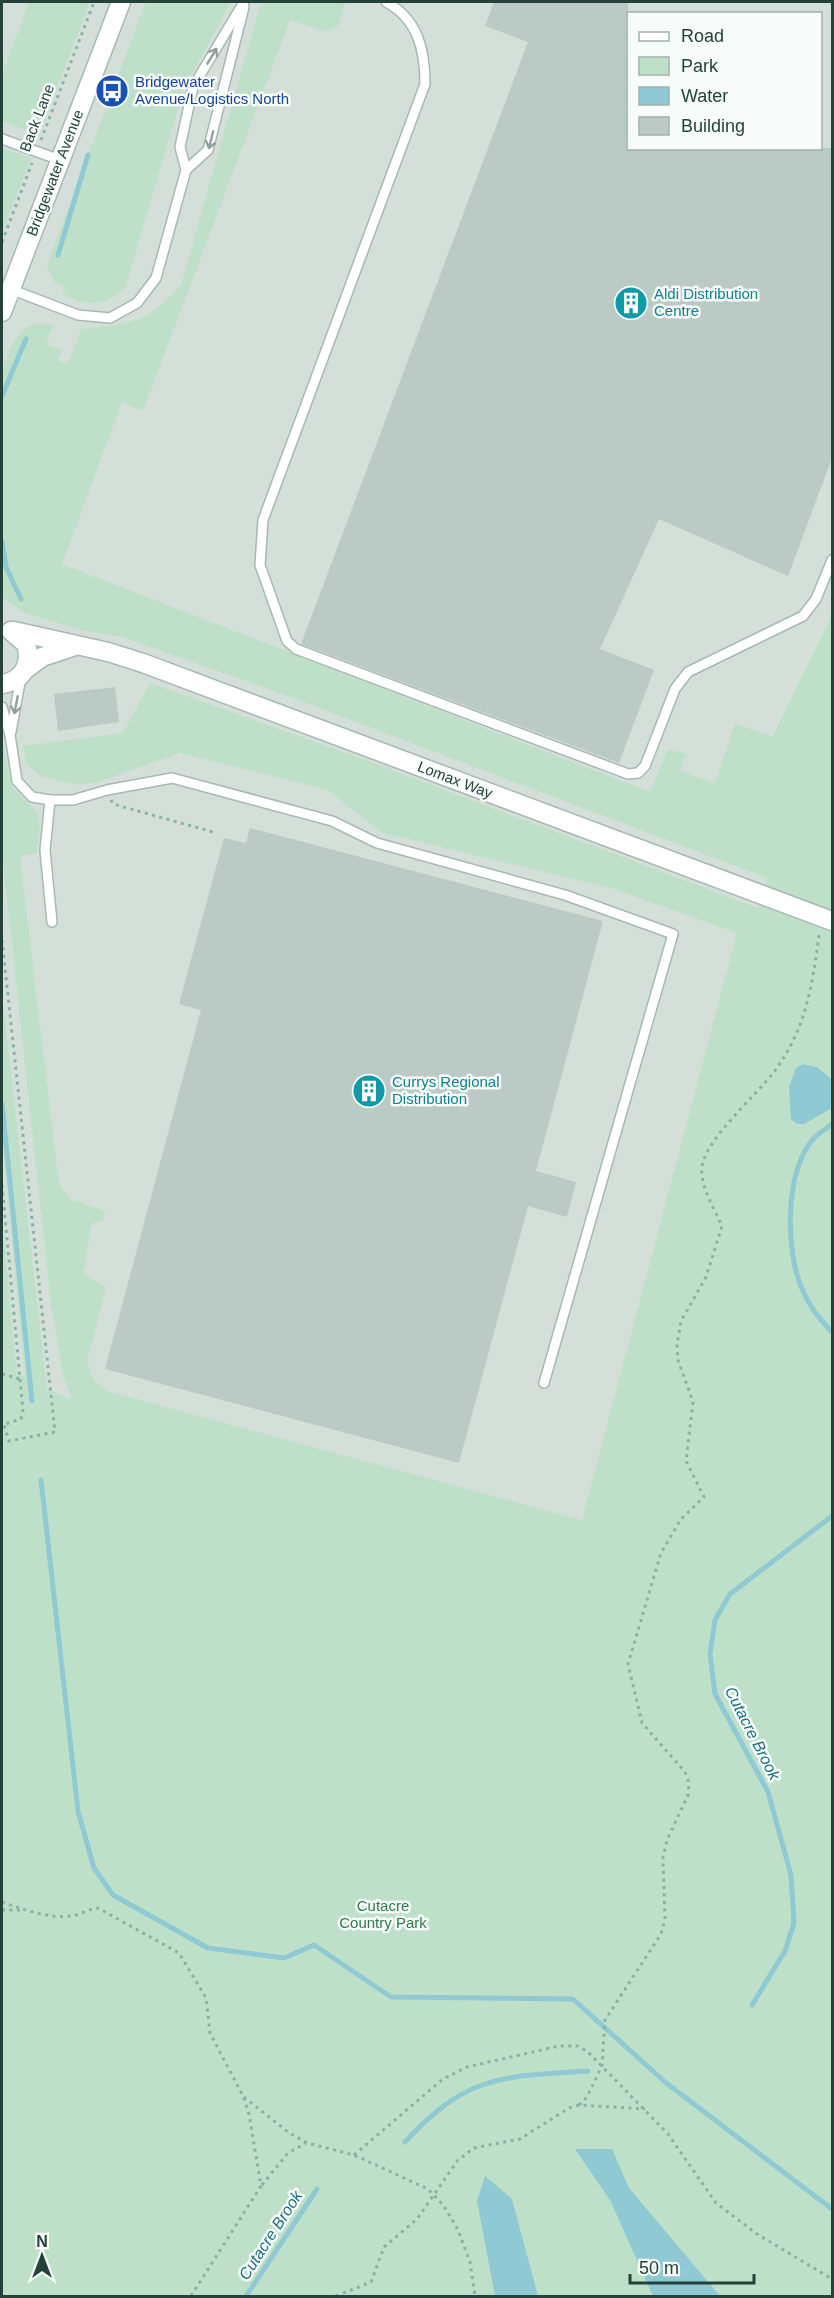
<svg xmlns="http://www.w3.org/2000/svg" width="834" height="2298" viewBox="0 0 834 2298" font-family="Arial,sans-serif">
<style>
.built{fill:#d4dfda;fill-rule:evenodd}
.green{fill:#bfe0c8}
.water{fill:#8ec9d4}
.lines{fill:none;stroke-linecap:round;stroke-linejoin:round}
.stream{stroke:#8ec9d4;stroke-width:5}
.building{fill:#bbcac4}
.lane-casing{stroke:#a8b8b2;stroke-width:12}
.street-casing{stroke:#a8b8b2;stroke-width:21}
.path{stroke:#86b3a5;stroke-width:3;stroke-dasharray:3 4.5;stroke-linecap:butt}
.lane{stroke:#fff;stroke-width:9}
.street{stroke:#fff;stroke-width:18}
.oneway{stroke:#92a09c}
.labels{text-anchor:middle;stroke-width:5;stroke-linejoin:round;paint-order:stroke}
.transit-label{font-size:15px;fill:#164399;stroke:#f7fbf9;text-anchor:start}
.street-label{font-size:15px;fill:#24423a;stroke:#f7fbf9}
.culture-label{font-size:15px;fill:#0d838f;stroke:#f7fbf9;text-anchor:start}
.park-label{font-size:15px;fill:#2d7a4b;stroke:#f7fbf9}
.water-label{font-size:16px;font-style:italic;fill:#1c6f80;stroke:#f7fbf9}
</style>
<rect width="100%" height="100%" fill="#e6efeb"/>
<path class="built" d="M2,2h830v613l-114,228 49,35 -184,701 -511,-177 -70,-37zM628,14h192v134h-192z"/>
<g class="green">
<polygon points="29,2 90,2 39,135 2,121 2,75"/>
<path d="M146,2h85l-48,89 -58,198c-22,17 -36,18 -62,6l3,-7 -12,-6 -7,-17z"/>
<path d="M264,2h81l-7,24 -11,6 -37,-12 -147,391 -21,-9 -60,162 588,228 18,-43 18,5 -6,17 35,12 20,-59 37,12 60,-121v1681h-830v-1075l15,152 8,4 -23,-241v-142l45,394 25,12 -9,-24 -12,-71 -49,-452v-113l10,47 27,27 1,18 -4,21 -16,3 39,329 11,14 35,12 -2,9 -11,4 -9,49 23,15 -19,73 7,19 13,11 475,129 155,-587 -123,-44 -231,-56 -56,-43 -147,-37 -82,29 -22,3 -36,-9 -14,-14 -3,-16 100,-13 27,-50 213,76 395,149 9,-30 -485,-184 -160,-57 -41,-7 -57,-17 -22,-16v-226c9,-25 18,-55 52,-46l-8,19 16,6 -4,10 10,4 13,-35c52,-6 63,-4 100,-44l78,-276z"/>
<polygon points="2,148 31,158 2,233"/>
</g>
<g class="water">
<polygon points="803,1064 817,1067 832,1080 832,1108 804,1124 797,1124 791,1119 789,1087 796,1068"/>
<polygon points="575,2149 612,2149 629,2188 720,2296 653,2296 610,2200"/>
<polygon points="485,2176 512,2199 538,2296 495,2296 477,2201"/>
</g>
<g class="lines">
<g class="stream">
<polyline points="58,255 88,155"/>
<polyline points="2,396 26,339"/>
<polyline points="2,541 6,567 21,599"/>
<polyline points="2,1104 32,1401"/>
<path d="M832,1124c-5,4 -13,9 -18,14 -30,32 -29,115 -11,153 6,14 18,30 29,41"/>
<polyline points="41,1480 78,1811 94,1868 113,1895 208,1948 284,1958 314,1945 391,1997 573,1999 665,2082 832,2209"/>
<polyline points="752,2005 785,1951 794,1923 791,1875 768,1792 715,1694 710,1654 715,1620 730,1594 832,1516"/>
<path d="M405,2142c61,-67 97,-66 183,-71"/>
<polyline points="246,2296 317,2189"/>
</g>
</g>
<g class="building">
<polygon points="494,2 628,2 628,148 832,148 832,458 788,576 659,519 600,649 654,670 619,763 301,644 528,42 485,26"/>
<polygon points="115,687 119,722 58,731 54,694"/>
<polygon points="250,828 603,921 536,1171 576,1182 567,1217 528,1206 459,1463 105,1369 201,1010 179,1004 224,838 246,843"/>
</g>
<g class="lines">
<defs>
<g id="lane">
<path d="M386,2c32,17 39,48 39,82l-162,436 -3,45 27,76 9,8 332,125 10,-1 7,-7 30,-77 13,-17 115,-56 13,-17 16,-39"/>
<polyline points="2,139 60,160"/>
<polyline points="186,170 208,150 244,7"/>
<polyline points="10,289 78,315 110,318 137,303 156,278 186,170 180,147 193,87 244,2"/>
<polyline points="2,707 10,735 17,781 32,797 50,800 73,800 107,790 172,778 332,821 377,843 565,895 673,934 544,1383"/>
<polyline points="11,732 21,677"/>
<polyline points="50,800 45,850 52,922"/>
</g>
<g id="street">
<polyline points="2,312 121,2"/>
<polyline points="14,631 108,652 143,663 832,921"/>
<polyline points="26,669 42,657 75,646"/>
<path d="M2,684c21,-3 30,-20 24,-40l-15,-13"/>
</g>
</defs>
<use href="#lane" class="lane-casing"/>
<use href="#street" class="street-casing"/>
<g class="path">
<polyline points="41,140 94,2"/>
<polyline points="2,242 32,163"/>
<polyline points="111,800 113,804 213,832"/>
<polyline points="2,940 55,1432 9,1441 4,1425"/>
<polyline points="2,1185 23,1411 21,1419 2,1425"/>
<polyline points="2,1374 20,1379"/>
<path d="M2,1902c19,7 48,17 69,14 10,-1 17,-7 27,-8l81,45 27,45 4,35 33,63 6,18 12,72 -70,110"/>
<polyline points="2,1910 24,1910"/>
<polyline points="244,2097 288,2132 307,2143 354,2155 428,2189 444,2206 458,2230 470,2262 475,2296"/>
<path d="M579,2105l8,-8 15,-31 3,-46 56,-86 4,-15 -2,-62 4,-17 21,-45 1,-12 -4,-11 -43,-49 -14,-59 33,-111 20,-34 23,-22 -18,-36 7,-59 -15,-42 -1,-15 4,-24 25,-44 16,-51c-8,-18 -25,-44 -19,-64 8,-27 52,-66 71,-90 32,-43 38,-85 45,-137"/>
<polyline points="354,2155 443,2079 467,2067 559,2046 578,2046 588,2052 668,2134 716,2203 757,2234 832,2279"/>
<polyline points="262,2185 288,2153 306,2143"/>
<polyline points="336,2296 371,2282 384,2247 417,2219 458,2160 474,2148 520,2139 569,2108 579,2105 645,2109"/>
</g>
<use href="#lane" class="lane"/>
<use href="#street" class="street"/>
</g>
<defs><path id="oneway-shaft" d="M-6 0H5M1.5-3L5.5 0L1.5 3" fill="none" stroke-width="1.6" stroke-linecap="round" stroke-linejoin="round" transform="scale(1.5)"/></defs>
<g class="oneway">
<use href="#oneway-shaft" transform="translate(212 56) rotate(-59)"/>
<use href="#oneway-shaft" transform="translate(211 140) rotate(104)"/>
<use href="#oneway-shaft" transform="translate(16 705) rotate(101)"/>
</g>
<defs>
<symbol id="bus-disc" viewBox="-11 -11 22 22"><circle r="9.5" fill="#1a4fb4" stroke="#f7fbf9"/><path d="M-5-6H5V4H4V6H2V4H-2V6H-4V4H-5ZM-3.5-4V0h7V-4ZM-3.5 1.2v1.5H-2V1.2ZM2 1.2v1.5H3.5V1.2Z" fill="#fff"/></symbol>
<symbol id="building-disc" viewBox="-11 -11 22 22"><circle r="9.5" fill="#0f9aa8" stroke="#f7fbf9"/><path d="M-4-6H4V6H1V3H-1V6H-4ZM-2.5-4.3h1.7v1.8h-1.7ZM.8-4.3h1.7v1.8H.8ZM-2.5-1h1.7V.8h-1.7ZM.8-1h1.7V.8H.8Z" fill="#fff"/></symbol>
</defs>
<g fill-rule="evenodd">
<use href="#bus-disc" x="93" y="72" width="38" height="38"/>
<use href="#building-disc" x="612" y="284" width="38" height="38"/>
<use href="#building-disc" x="350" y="1072" width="38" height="38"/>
</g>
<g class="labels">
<g class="transit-label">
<text x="135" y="87">Bridgewater<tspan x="135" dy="17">Avenue/Logistics North</tspan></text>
</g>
<g class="street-label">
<text transform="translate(37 118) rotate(-69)" y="5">Back Lane</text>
<text transform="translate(55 173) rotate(-69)" y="5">Bridgewater Avenue</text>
<text transform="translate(455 780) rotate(21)" y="5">Lomax Way</text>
</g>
<g class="culture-label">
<text x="654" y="299">Aldi Distribution<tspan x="654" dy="17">Centre</tspan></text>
<text x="392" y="1087">Currys Regional<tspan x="392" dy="17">Distribution</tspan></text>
</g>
<g class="park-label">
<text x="383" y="1911">Cutacre<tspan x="383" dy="17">Country Park</tspan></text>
</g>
<g class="water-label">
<text transform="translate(753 1733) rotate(63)" y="6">Cutacre Brook</text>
<text transform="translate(270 2235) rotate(-57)" y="6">Cutacre Brook</text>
</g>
</g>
<rect width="834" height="2298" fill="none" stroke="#24423a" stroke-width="6"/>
<rect x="627" y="12" width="195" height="138" fill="#f7fbf9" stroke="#a3b1ad" stroke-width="1.5"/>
<rect x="639" y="32" width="30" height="9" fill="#ffffff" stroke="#a3b1ad" stroke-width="1.5"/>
<text x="681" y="42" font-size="18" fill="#24423a">Road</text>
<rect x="639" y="57" width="30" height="18" fill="#bfe0c8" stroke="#a3b1ad" stroke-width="1.5"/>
<text x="681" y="72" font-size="18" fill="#24423a">Park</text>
<rect x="639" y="87" width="30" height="18" fill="#8ec9d4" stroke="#a3b1ad" stroke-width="1.5"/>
<text x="681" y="102" font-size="18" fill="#24423a">Water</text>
<rect x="639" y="117" width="30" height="18" fill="#bbcac4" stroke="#a3b1ad" stroke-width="1.5"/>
<text x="681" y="132" font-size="18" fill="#24423a">Building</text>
<g transform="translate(42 2256)" stroke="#f7fbf9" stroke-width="4.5" paint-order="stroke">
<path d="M0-4.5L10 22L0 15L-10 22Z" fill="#24423a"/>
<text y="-9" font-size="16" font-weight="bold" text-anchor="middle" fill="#24423a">N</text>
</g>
<path d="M630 2274v9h124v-9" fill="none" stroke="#24423a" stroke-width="3"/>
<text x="639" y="2274" font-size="18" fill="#24423a" stroke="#f7fbf9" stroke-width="4.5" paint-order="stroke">50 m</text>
</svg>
